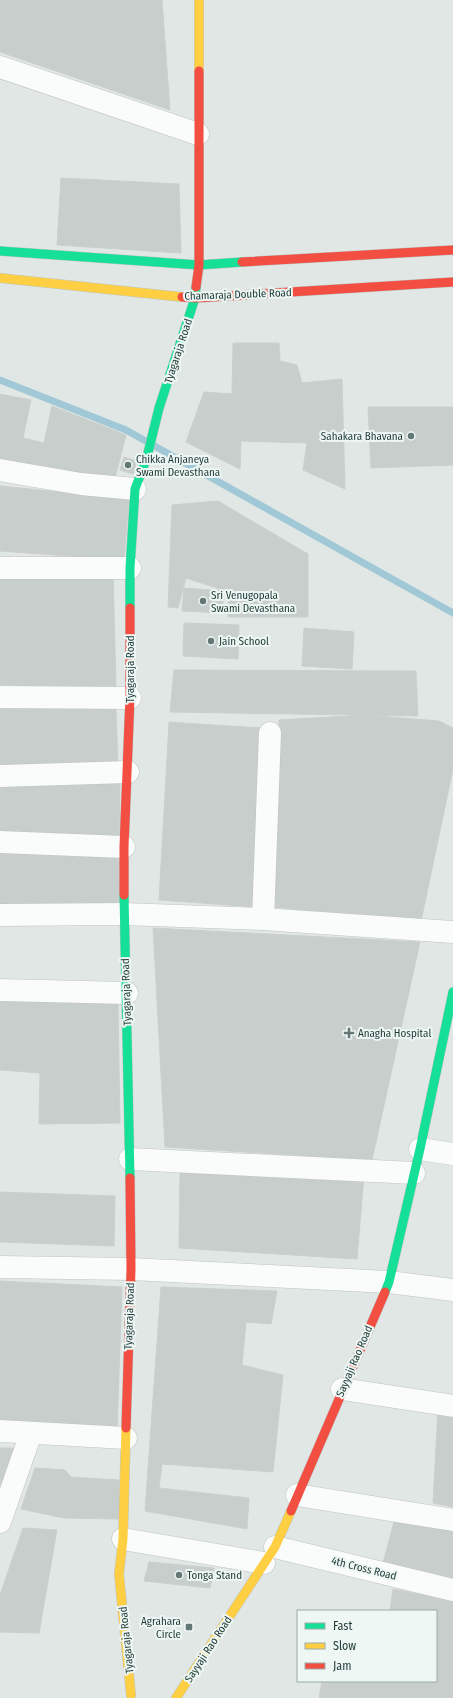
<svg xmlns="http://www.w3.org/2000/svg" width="453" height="1698" viewBox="0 0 453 1698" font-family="'Fira Sans Condensed',sans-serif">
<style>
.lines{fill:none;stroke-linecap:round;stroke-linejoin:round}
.stream{stroke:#a0c8d7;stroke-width:7}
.building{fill:#c8cecc;stroke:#cad0ce}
.street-casing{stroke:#bec4c2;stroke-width:23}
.fast-casing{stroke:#bdc5c3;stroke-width:10}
.slow-casing{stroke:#bdc5c3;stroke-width:10}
.jam-casing{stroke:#bdc5c3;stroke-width:10}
.street{stroke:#fafbfb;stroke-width:22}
.fast{stroke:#16e098;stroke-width:9}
.slow{stroke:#ffcf43;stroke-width:9}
.jam{stroke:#f24e42;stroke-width:9}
.poi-dot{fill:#637774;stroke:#eef7f4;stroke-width:1.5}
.labels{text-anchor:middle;stroke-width:4;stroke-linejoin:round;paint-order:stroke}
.street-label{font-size:11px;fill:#1f3a37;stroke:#eef7f4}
.poi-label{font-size:11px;fill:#1f3a37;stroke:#eef7f4;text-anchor:start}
</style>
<rect width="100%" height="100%" fill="#e1e7e5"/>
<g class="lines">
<polyline class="stream" points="0,380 126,430 453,613"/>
</g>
<g class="building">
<polygon points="0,0 162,0 170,110 0,52"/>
<polygon points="61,178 179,184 181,253 57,245"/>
<polygon points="233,343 279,343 280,361 297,365 302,383 342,379 345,489 303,470 307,443 241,441 240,469 186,442 204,392 232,394"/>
<polygon points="0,394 31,400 23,438 44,443 52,406 126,435 114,482 0,460"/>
<polygon points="368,407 453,407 453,465 371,468"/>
<polygon points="124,457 137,461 133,474 120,470"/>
<polygon points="0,486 129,499 124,560 0,551"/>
<polygon points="218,501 308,554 308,617 228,617 229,592 186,578 178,608 168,607 172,505"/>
<polygon points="0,572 113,572 116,687 0,685"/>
<polygon points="184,588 224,591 222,613 182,611"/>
<polygon points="184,623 239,625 238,659 183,656"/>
<polygon points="304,628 354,632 352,669 302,666"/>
<polygon points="174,670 416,671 418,716 170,712"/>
<polygon points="0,709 116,709 118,767 0,768"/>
<polygon points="365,715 439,721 453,728 453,769 421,921 272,907 279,720"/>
<polygon points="169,722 261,728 256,907 159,900"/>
<polygon points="120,778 119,837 0,834 0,782"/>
<polygon points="0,848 118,853 120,903 0,905"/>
<polygon points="153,928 420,942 372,1160 165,1147"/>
<polygon points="0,1001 118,1002 120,1123 39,1124 40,1073 0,1070"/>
<polygon points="325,1013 364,1015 362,1063 323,1061"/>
<polygon points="180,1170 364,1175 357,1259 179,1248"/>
<polygon points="0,1192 115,1196 114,1246 0,1242"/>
<polygon points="0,1281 122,1287 117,1432 0,1427"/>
<polygon points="161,1287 277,1291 271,1324 246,1322 242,1365 283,1375 273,1472 162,1464 159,1488 249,1498 247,1529 145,1511"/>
<polygon points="438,1410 453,1412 453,1507 433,1503"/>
<polygon points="0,1448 19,1448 0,1502"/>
<polygon points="35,1468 65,1470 71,1477 119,1480 119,1519 64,1518 21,1509"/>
<polygon points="395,1518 453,1528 453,1578 383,1563"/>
<polygon points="23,1528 57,1530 39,1633 0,1632 0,1595"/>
<polygon points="149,1562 214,1568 210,1588 144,1581"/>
<polygon points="393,1589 453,1601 453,1698 319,1698 322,1681 436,1681 436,1611 390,1611"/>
</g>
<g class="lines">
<defs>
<g id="street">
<polyline points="0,67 198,134"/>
<polyline points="0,470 81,484 135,489"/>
<polyline points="0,568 130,568"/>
<polyline points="0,697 130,698"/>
<polyline points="0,776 128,772"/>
<polyline points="0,842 124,847"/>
<polyline points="0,915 124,914 263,919 453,932"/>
<polyline points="263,919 270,733"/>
<polyline points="0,990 127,993"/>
<polyline points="420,1149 453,1154"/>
<polyline points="130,1159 414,1173"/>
<polyline points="0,1267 131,1269 389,1282 453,1290"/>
<polyline points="342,1389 453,1406"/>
<polyline points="0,1431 126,1438"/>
<polyline points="297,1495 453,1520"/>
<polyline points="0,1522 31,1433"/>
<polyline points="123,1539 264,1563"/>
<polyline points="275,1547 453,1590"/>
</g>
<g id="fast">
<polyline points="0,251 199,265 242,262"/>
<polyline points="130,608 130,568 135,489 147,457 159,408 195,298 196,287"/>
<polyline points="124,895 130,1178"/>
<polyline points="385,1292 389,1282 420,1149 453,992"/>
</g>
<g id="slow">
<polyline points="199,0 199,71"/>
<polyline points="0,278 182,297"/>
<polyline points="126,1428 123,1539 119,1574 131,1695"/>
<polyline points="176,1698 275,1547 291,1511"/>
</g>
<g id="jam">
<polyline points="242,262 453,250"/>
<polyline points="196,287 199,265 199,71"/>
<polyline points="182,297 195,298 453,282"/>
<polyline points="124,895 124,847 130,698 130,608"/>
<polyline points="126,1428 131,1269 130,1178"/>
<polyline points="291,1511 385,1292"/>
</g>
</defs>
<use href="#street" class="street-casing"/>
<use href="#fast" class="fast-casing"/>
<use href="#slow" class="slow-casing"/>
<use href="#jam" class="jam-casing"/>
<use href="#street" class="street"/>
<use href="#fast" class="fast"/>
<use href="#slow" class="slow"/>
<use href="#jam" class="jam"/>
</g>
<g class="poi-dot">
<circle cx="411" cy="436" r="4"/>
<circle cx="128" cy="465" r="4"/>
<circle cx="203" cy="601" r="4"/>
<circle cx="211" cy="641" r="4"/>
<path d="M347 1027h4v4h4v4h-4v4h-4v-4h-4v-4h4z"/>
<circle cx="179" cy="1575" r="4"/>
<rect x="185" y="1623" width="8" height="8" rx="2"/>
</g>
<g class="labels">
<g class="street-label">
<text transform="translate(238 294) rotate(-2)" y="4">Chamaraja Double Road</text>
<text transform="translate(178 351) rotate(-72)" y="4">Tyagaraja Road</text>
<text transform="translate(130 669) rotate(-90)" y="4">Tyagaraja Road</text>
<text transform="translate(126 992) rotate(-92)" y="4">Tyagaraja Road</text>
<text transform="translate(129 1316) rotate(-88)" y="4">Tyagaraja Road</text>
<text transform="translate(354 1361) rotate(-67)" y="4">Sayyaji Rao Road</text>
<text transform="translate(364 1568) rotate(14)" y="4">4th Cross Road</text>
<text transform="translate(126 1640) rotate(-96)" y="4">Tyagaraja Road</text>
<text transform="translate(208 1649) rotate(-57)" y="4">Sayyaji Rao Road</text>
</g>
<g class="poi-label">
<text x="403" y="440" text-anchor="end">Sahakara Bhavana</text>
<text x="136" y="463">Chikka Anjaneya<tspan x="136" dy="13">Swami Devasthana</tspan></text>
<text x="211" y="599">Sri Venugopala<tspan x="211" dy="13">Swami Devasthana</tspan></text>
<text x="219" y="645">Jain School</text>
<text x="358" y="1037">Anagha Hospital</text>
<text x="187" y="1579">Tonga Stand</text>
<text x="181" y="1625" text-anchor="end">Agrahara<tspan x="181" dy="13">Circle</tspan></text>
</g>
</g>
<rect x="297" y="1610" width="140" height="72" fill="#eef7f4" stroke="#9baba8"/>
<rect x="305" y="1623" width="20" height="6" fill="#16e098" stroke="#9baba8"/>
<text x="333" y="1630" font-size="12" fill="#1f3a37">Fast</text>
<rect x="305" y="1643" width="20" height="6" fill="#ffcf43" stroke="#9baba8"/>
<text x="333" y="1650" font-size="12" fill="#1f3a37">Slow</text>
<rect x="305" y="1663" width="20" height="6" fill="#f24e42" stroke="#9baba8"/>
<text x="333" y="1670" font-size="12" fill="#1f3a37">Jam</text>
</svg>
